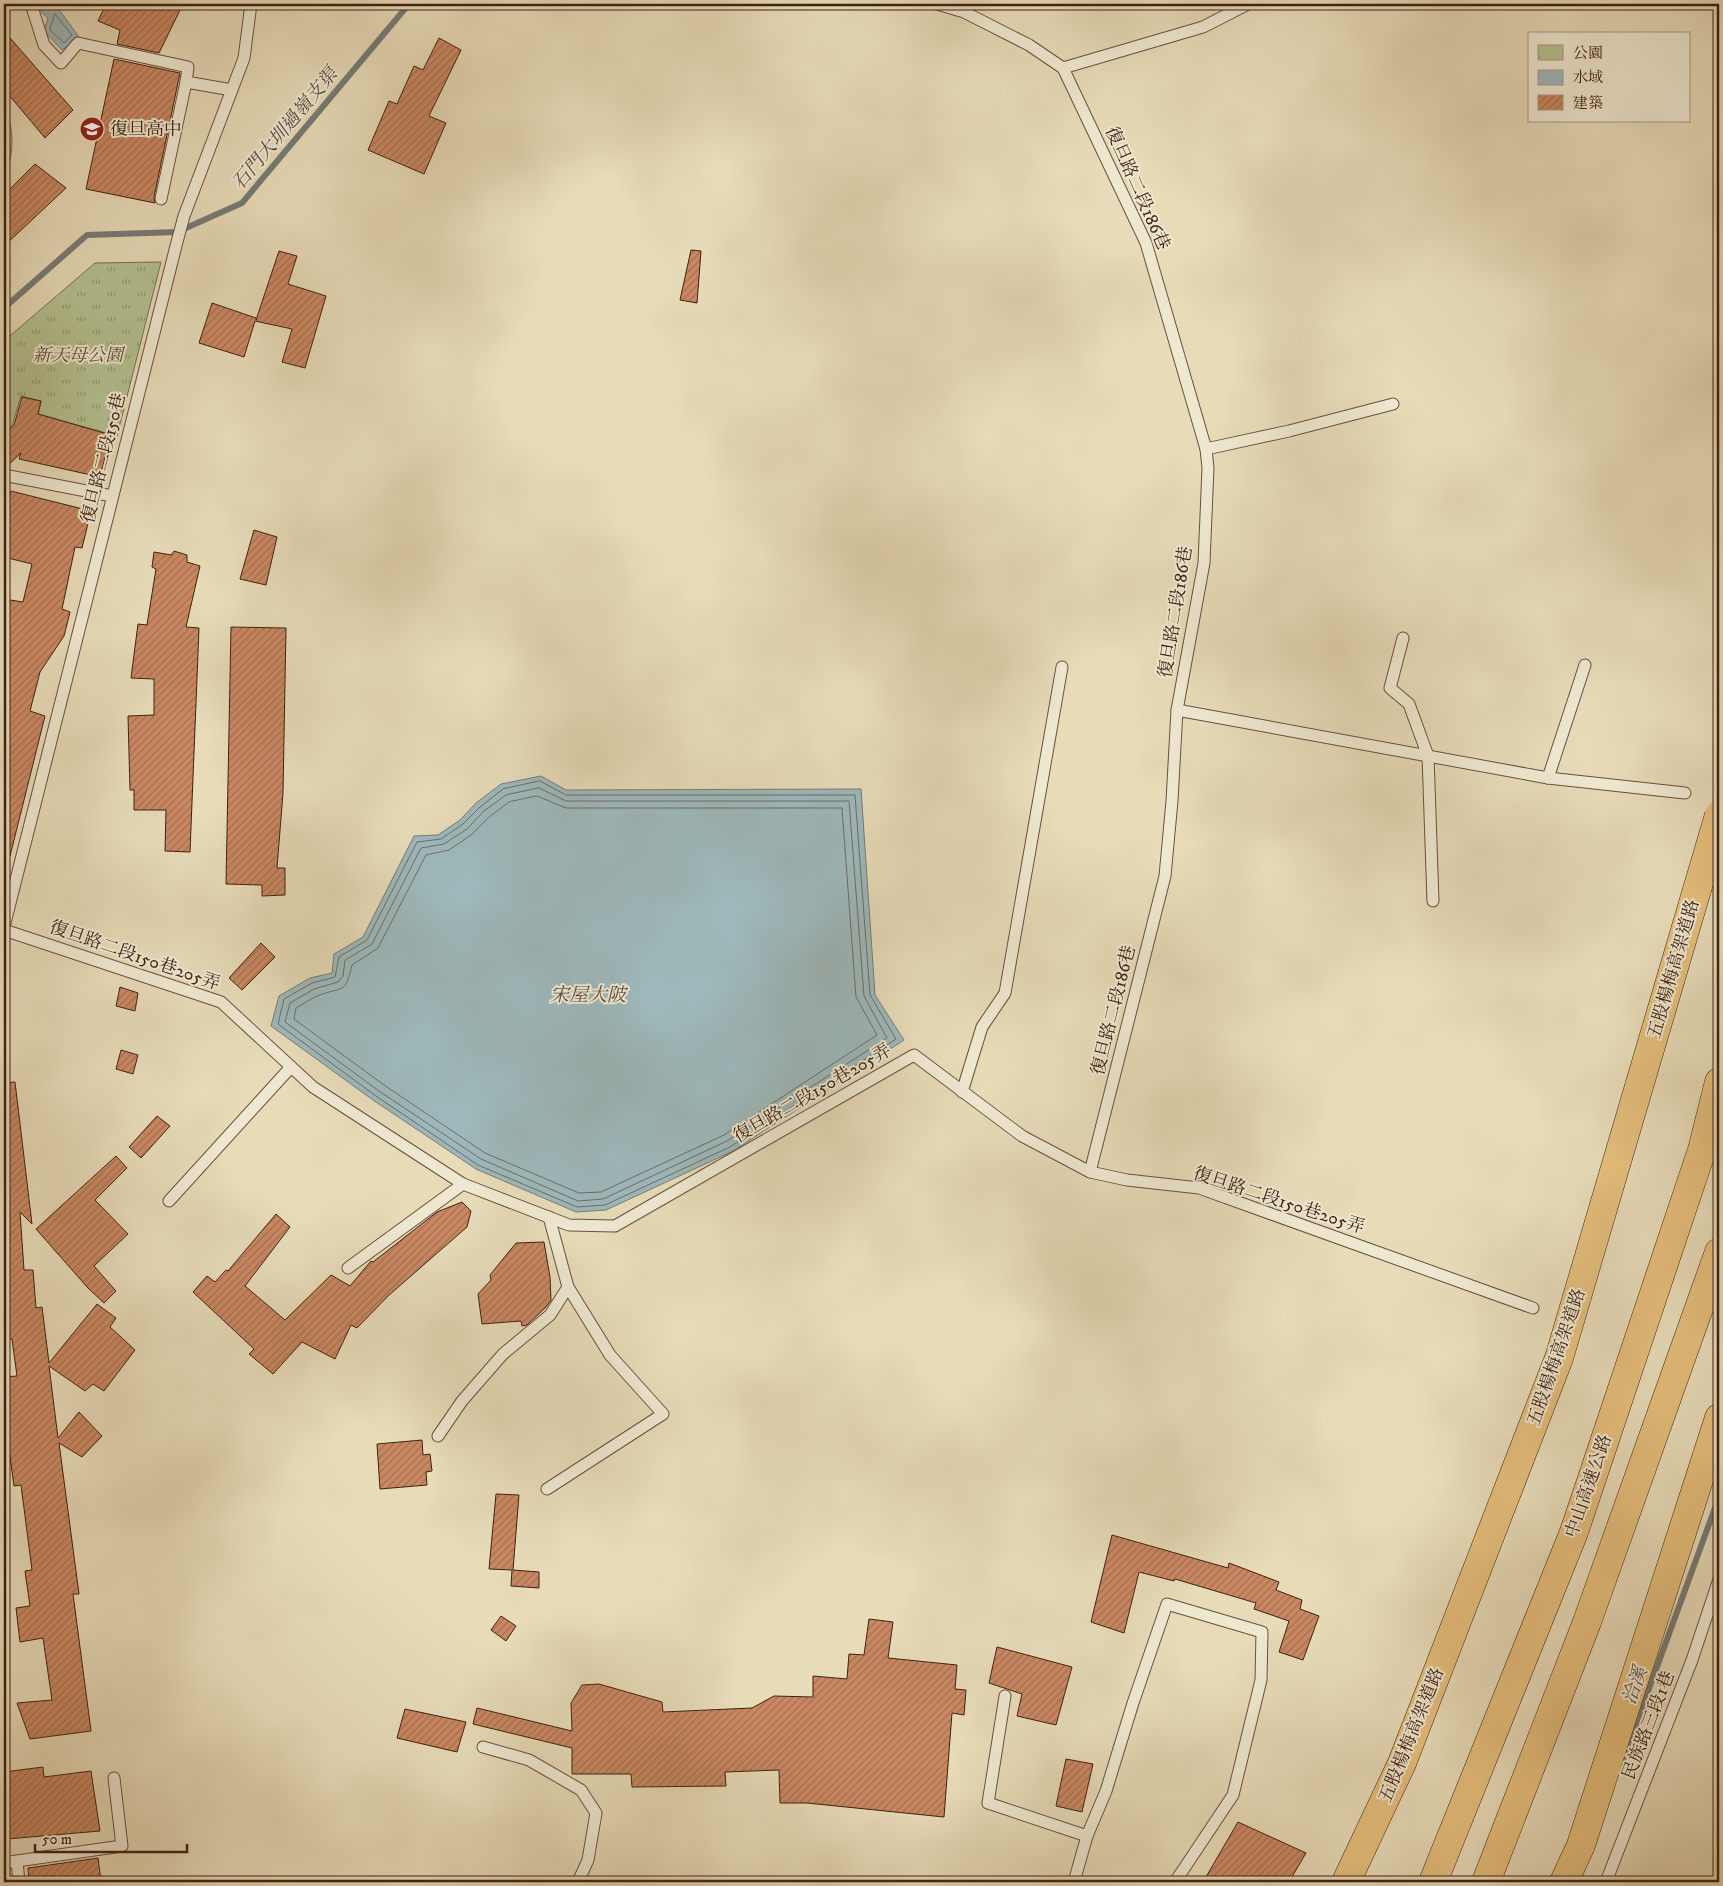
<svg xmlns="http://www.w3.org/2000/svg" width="1723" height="1886" viewBox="0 0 1723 1886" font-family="'IM FELL DW Pica','Noto Serif TC',serif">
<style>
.green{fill:#b4c090;stroke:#797052}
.park{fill:url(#park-tufts);stroke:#797052}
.water{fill:#9db8bb;stroke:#777c78}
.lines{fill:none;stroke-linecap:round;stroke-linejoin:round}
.shore{stroke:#6e6c67;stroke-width:1}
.stream{stroke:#777c78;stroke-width:6}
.building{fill:url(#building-hatch);stroke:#3e2113}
.service-casing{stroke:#68503c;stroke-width:13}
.motorway-casing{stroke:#3e2113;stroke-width:29}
.service{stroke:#efe8d1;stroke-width:11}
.motorway{stroke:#e4be7c;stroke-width:28}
.motorway-bridge-casing{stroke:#3e2113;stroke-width:29;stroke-linecap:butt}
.motorway-bridge{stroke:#e4be7c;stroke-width:28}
.labels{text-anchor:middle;stroke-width:4;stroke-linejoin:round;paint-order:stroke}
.poi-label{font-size:18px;fill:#3e2113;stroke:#efe8d1;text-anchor:start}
.street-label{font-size:18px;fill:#3e2113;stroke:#efe8d1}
.park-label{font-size:18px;font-style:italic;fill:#5c4932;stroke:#efe8d1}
.water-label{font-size:19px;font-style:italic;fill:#5a4e45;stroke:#efe8d1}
</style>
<defs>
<pattern id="park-tufts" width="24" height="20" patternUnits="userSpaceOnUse" patternTransform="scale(1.25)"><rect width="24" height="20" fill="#b4c090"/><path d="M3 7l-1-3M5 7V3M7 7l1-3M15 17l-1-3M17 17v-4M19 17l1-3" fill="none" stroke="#949c74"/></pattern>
<pattern id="building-hatch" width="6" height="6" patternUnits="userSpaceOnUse" patternTransform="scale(1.25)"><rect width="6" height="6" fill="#ca8862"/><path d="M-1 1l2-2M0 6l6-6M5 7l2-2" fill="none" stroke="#a56f50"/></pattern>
</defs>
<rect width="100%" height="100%" fill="#e7dbb8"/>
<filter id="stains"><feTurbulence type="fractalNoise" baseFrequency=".004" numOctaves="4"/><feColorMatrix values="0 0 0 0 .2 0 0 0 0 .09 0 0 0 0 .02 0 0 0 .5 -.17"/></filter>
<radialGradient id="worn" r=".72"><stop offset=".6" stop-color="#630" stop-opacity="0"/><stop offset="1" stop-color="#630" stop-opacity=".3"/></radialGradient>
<path class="green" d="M4,109c12,20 9,50 0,70z"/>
<polygon class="park" points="161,262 117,436 38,414 41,401 21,396 12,426 4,431 4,341 95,263"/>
<g class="water">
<polygon points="42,4 55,4 79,37 62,50 44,31 48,18 36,7"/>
<polygon points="541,776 566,790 861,789 875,995 904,1040 733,1151 606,1210 576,1212 476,1169 373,1100 271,1026 279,996 310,978 332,973 334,954 363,937 414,836 438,835 460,820 476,803 501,784"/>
</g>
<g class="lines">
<g class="shore">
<polygon points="55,14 72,35 64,43 50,30"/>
<polygon points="540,781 566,795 855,795 870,995 896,1039 730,1147 605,1205 577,1207 478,1165 376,1096 278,1024 284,999 312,983 335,977 339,957 367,940 417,842 441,839 463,824 480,807 503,789"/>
<polygon points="539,788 566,801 849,801 864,996 887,1038 727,1141 603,1199 578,1201 481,1159 379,1091 285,1022 290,1003 314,989 338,982 343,976 345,960 372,944 421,848 444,844 467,829 484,811 506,795"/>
<path d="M537,796l29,12h276l14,189 21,38 -153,100 -123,57 -22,1 -94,-40 -101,-68 -90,-66 2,-11c7,-4 14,-9 21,-12 25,-10 28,0 35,-31l26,-17 48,-93 23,-5 22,-15 18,-18 20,-15z"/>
</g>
<g class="stream">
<polyline points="4,308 87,235 177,232 242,203 409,4"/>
<polyline points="1620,1768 1719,1497"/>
</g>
</g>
<g class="building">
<polygon points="106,4 183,4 159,53 117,44 120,30 98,21"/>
<polygon points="4,31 73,110 45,138 4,89"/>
<polygon points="439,38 461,50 429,116 446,123 424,174 368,150 389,101 397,104 414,66 423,70"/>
<polygon points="114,59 180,73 154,197 155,203 86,189"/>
<polygon points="35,164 66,188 4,246 4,195"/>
<polygon points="691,250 701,251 697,303 680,300"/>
<polygon points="279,251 297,256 288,284 326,296 305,368 282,362 292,329 255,321 244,357 199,343 212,303 256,318 256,320"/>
<polygon points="22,397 41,401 38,414 111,435 100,477 19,459 21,453 4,469 4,434 14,425"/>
<polygon points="11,491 91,511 82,548 75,547 62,609 70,612 64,636 40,672 30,711 45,716 10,856 4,856 4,599 23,602 32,564 4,557 4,519"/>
<polygon points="254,530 277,537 266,585 240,579"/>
<polygon points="174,551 187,555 187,562 200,566 186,627 199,628 190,852 165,851 166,810 134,810 134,790 130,790 128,716 154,715 154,679 131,678 138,624 147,625 156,569 152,567 154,552 171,555"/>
<polygon points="231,627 286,628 283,793 277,868 285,868 285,895 262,896 262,885 226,884"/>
<polygon points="261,943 275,957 242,990 229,978"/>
<polygon points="120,987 138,993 135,1011 116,1006"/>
<polygon points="121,1050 138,1055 133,1074 116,1069"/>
<polygon points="15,1082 32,1224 20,1212 24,1270 33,1270 36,1308 42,1307 49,1363 97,1304 116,1318 110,1327 135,1350 104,1391 93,1384 85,1391 49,1366 58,1438 79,1412 102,1436 82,1457 59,1443 79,1594 73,1594 91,1731 30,1739 17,1703 52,1700 43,1638 20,1642 16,1608 30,1606 25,1571 32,1570 21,1485 14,1486 9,1449 4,1449 4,1377 17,1376 12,1339 4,1340 4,1083"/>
<polygon points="157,1116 170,1126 141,1158 129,1147"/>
<polygon points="116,1156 127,1168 95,1200 128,1234 94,1266 116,1291 104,1303 88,1288 36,1229"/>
<polygon points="462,1202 471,1211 467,1227 388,1296 357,1328 351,1325 335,1359 302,1342 273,1374 249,1354 254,1349 193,1292 207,1276 215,1282 226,1270 228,1271 276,1214 290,1227 245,1286 285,1320 331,1275 350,1286 371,1261 373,1262 437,1212"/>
<polygon points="544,1242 550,1277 551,1300 546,1307 527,1325 522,1326 521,1321 482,1324 478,1294 491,1280 490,1275 516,1243"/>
<polygon points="422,1440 423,1455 430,1454 432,1471 426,1472 427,1485 380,1489 377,1444"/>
<polygon points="496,1494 519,1495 513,1570 539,1572 539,1588 511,1586 512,1570 489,1569"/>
<polygon points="1112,1535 1228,1568 1229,1563 1279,1582 1276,1590 1302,1600 1300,1609 1319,1616 1303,1660 1279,1652 1289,1621 1254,1609 1256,1603 1175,1579 1174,1581 1139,1572 1124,1633 1091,1622"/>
<polygon points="501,1616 516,1626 506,1641 491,1630"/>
<polygon points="869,1619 893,1622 888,1658 957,1665 955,1689 966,1690 964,1715 952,1713 944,1817 807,1803 780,1803 779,1770 725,1772 726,1786 632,1787 631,1774 572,1774 572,1748 473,1724 477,1708 572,1731 571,1703 582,1685 599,1684 662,1702 663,1712 752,1708 774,1696 813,1697 813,1676 847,1679 849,1654 864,1655"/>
<polygon points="997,1647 1072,1667 1056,1725 1017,1716 1022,1694 989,1683"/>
<polygon points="405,1709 466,1722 457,1752 397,1738"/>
<polygon points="1066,1759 1093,1764 1082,1812 1056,1806"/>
<polygon points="43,1767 44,1777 91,1771 100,1831 7,1839 4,1817 4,1772"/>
<polygon points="1238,1822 1306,1853 1289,1882 1203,1882"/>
<polygon points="98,1858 101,1882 29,1882 28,1868"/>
</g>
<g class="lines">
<defs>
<g id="service">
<polyline points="31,4 44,45 61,63 78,43 188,67 186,82"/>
<polyline points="937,4 964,12 1029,45 1063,68 1146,243 1206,449 1208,468 1204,563 1177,710 1172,801 1165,876 1090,1172"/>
<polyline points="1063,68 1203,27 1248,4"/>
<polyline points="161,199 186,82 232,90"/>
<polyline points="1206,449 1289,431 1393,404"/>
<polyline points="4,480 9,476 112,496"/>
<polyline points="1403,638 1390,688 1409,704 1428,756 1433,901"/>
<polyline points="1177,710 1548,778 1685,793"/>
<polyline points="1548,778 1585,665"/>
<polyline points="4,927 177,242 184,216 244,58 251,4"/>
<polyline points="4,930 221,1002 313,1087 463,1184 569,1225 615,1226 914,1055 1022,1136 1090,1172 1127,1180 1199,1188 1533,1308"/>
<polyline points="962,1092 982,1027 1005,993 1062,667"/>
<polyline points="169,1201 291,1067"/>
<polyline points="348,1268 463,1184"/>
<polyline points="438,1436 462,1401 503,1354 550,1315 568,1287"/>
<polyline points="547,1489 663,1414 610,1355 568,1287 549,1217"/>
<polyline points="1005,1696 988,1803 1087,1836"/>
<polyline points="483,1747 529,1760 581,1790 596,1813 588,1860 578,1882"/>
<polyline points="17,1861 122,1846 114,1778"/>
<polyline points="4,1863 17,1861 19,1882"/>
<polyline points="1074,1882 1087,1836 1106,1791 1133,1703 1167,1604 1262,1632 1261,1680 1233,1795 1175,1882"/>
<polyline points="1606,1882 1692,1660 1719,1579"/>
</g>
<g id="motorway">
<polyline points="1433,1882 1574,1532 1702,1150 1719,1082"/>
<polyline points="1486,1882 1587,1622 1719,1252"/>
<polyline points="1564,1882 1581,1845 1719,1418"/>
</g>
</defs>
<use href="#service" class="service-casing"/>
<use href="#motorway" class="motorway-casing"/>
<use href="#service" class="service"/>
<use href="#motorway" class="motorway"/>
<defs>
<polyline id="motorway-bridge" points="1346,1882 1402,1763 1559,1358 1719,815"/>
</defs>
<use href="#motorway-bridge" class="motorway-bridge-casing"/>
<use href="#motorway-bridge" class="motorway-bridge"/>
</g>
<defs>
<symbol id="school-disc" viewBox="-11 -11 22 22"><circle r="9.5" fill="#8f2418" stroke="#efe8d1"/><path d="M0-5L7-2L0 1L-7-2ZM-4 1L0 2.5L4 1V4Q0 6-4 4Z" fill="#fff"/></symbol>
</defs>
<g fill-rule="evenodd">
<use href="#school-disc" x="78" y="115" width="28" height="28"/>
</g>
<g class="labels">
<g class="poi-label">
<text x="110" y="135">復旦高中</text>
</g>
<g class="street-label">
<text transform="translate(1138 188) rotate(66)" y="6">復旦路二段186巷</text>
<text transform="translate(103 458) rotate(-76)" y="6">復旦路二段150巷</text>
<text transform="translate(1175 612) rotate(-81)" y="6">復旦路二段186巷</text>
<text transform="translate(135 955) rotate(19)" y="6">復旦路二段150巷205弄</text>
<text transform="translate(1673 969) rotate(-74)" y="6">五股楊梅高架道路</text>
<text transform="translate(1113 1010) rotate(-76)" y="6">復旦路二段186巷</text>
<text transform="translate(812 1093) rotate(-30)" y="6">復旦路二段150巷205弄</text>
<text transform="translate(1279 1200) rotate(18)" y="6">復旦路二段150巷205弄</text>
<text transform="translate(1556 1357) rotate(-71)" y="6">五股楊梅高架道路</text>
<text transform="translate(1588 1486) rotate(-71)" y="6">中山高速公路</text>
<text transform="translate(1648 1725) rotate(-69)" y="6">民族路三段1巷</text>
<text transform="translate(1411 1735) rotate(-68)" y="6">五股楊梅高架道路</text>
</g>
<g class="park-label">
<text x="78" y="361">新天母公園</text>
</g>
<g class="water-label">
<text transform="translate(284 128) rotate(-50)" y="7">石門大圳過嶺支渠</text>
<text x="588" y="1001">宋屋大陂</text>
<text transform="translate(1634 1685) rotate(-70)" y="7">洽溪</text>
</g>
</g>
<rect width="1723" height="1886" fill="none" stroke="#e7dbb8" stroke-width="20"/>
<rect x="5" y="5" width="1713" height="1876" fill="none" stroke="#3e2113" stroke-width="2.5"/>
<rect x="10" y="10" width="1703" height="1866" fill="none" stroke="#3e2113"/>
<rect x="1528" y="32" width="162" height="90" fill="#efe8d1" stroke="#a89885"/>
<rect x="1538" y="45" width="25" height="15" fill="url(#park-tufts)" stroke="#a89885"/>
<text x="1573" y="58" font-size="15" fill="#3e2113">公園</text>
<rect x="1538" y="70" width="25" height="15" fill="#9db8bb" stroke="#a89885"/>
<text x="1573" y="82" font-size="15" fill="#3e2113">水域</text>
<rect x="1538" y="95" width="25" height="15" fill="url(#building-hatch)" stroke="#a89885"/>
<text x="1573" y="108" font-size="15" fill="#3e2113">建築</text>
<path d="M35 1844v8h152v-8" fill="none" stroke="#3e2113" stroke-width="2.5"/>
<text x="42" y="1844" font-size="15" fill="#3e2113" stroke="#efe8d1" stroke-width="4" paint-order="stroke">50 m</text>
<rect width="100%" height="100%" filter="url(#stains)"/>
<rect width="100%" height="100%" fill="url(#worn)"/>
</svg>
